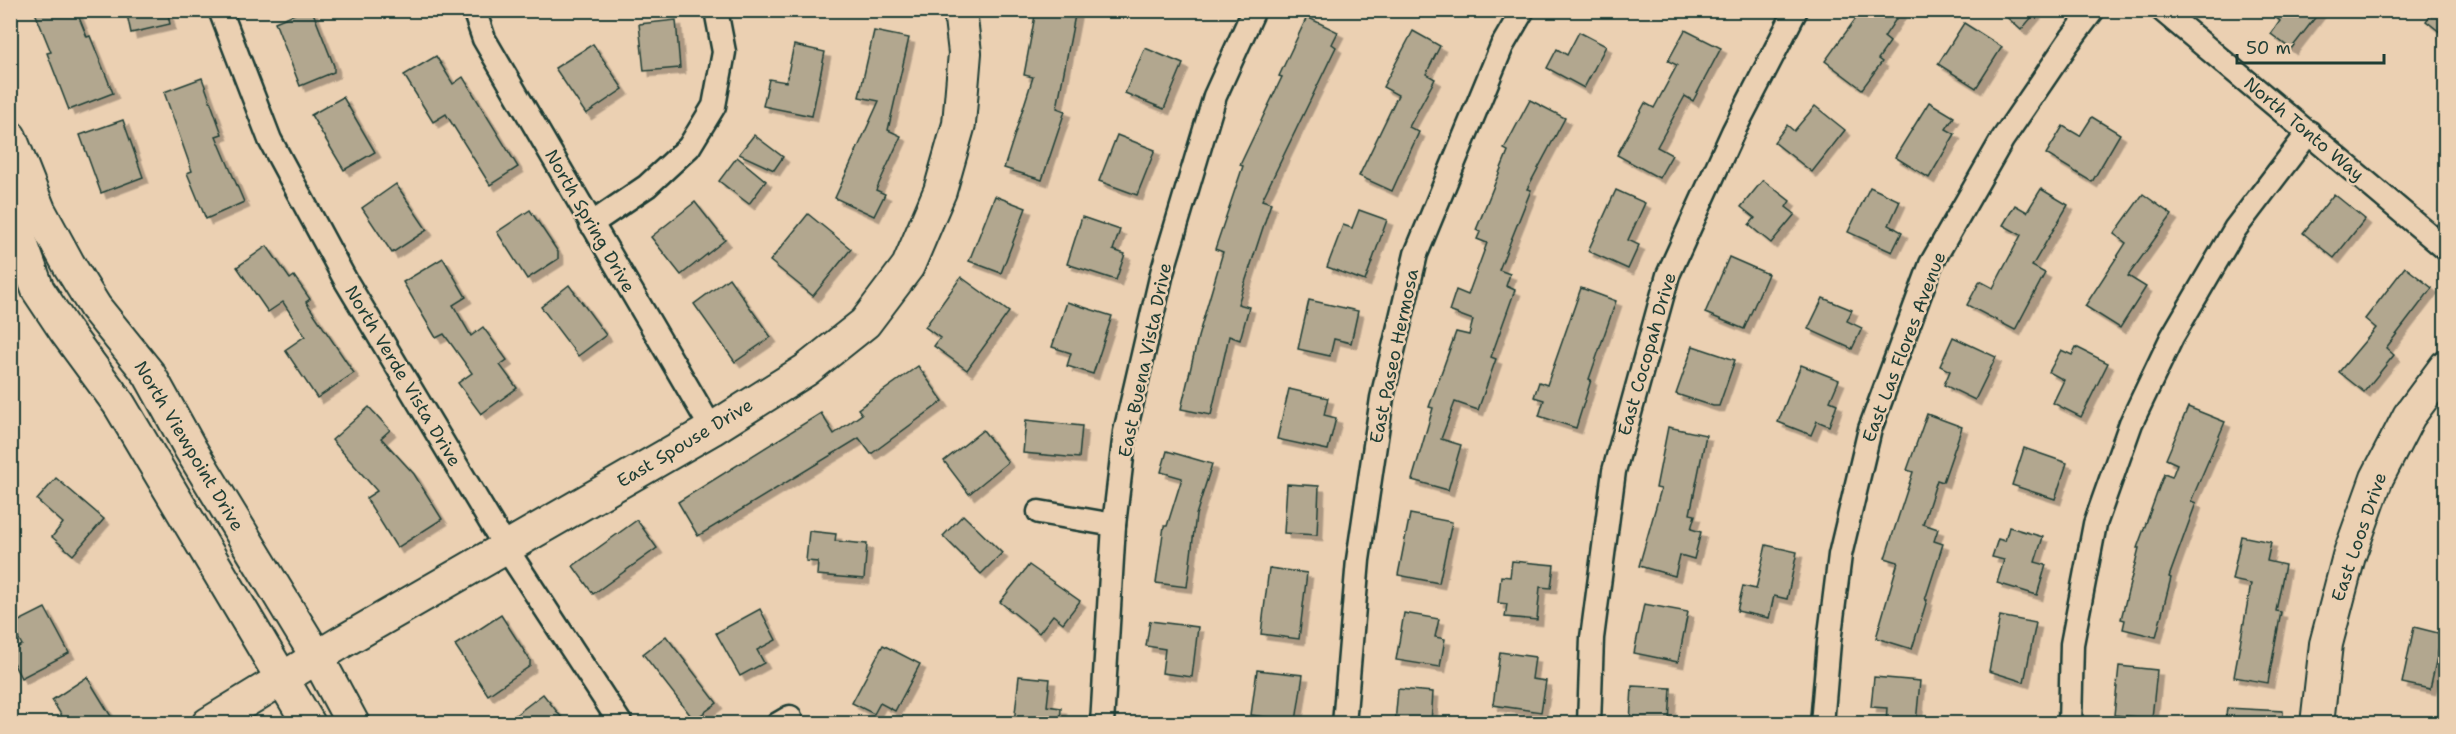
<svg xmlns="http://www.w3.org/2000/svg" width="2456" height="734" viewBox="0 0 2456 734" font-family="'Shantell Sans',sans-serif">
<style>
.building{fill:#b2a78f;stroke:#1f3d34;stroke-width:1.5;filter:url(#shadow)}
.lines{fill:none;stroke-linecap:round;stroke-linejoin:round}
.street-casing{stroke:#1f3d34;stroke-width:27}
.secondary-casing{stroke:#1f3d34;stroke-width:36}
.street{stroke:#ebd0b2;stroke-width:22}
.secondary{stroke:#ebd0b2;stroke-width:32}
.labels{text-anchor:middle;stroke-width:5;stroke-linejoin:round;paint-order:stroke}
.street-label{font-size:18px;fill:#1f3d34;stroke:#ebd0b2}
</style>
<defs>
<filter id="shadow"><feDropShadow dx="5.5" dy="5.5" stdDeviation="0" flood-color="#0004"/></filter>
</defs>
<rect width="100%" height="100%" fill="#ebd0b2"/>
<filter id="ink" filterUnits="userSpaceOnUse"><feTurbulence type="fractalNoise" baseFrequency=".0167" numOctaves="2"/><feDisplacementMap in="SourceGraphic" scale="12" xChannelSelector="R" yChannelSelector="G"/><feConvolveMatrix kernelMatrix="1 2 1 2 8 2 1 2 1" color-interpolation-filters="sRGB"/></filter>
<g filter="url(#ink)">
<g class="building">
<polygon points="34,10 76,10 87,37 90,36 113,93 69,110 47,53 51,52"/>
<polygon points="126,10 167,10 170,24 131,33"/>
<polygon points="304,10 312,10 334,66 334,72 300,86 275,22"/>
<polygon points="1036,10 1076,10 1057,108 1065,111 1042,180 1004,168 1033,77 1024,75"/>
<polygon points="1862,10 1902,10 1884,37 1890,42 1878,59 1882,62 1862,89 1825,61"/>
<polygon points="1999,10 2038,10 2021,30"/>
<polygon points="2267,10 2321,10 2291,49 2271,34 2280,21"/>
<polygon points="2434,10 2445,10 2445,36 2426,21"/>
<polygon points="1307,17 1338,32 1332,44 1336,47 1262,200 1271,203 1238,304 1249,307 1240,340 1229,336 1211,415 1181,409 1198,337 1223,252 1215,249 1243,166 1240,165 1282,77 1279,76"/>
<polygon points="676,20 680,68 644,71 639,24"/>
<polygon points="1964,23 2002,47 1976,88 1938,64"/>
<polygon points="1685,30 1721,48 1693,101 1685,96 1657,147 1672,155 1659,178 1617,155 1645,103 1654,108 1677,65 1668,61"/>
<polygon points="874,31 909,38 888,130 901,136 876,190 885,194 874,216 835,198 879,101 859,97"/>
<polygon points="1413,31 1440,46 1426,74 1435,79 1409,127 1419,132 1392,191 1359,176 1398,95 1383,87"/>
<polygon points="1579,32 1606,46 1584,88 1547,68 1557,49 1567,55"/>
<polygon points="593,44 623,89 586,114 555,68"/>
<polygon points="794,45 825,52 812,116 763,106 769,79 786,82"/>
<polygon points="1145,48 1183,64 1164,109 1125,93"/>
<polygon points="436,56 453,84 463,77 518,167 490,185 446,114 433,122 404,75"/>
<polygon points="202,78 222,134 216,136 244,202 206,219 187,173 192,171 164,92"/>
<polygon points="343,97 375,152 344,170 311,115"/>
<polygon points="1530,100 1565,118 1527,189 1531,190 1499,270 1510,274 1506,286 1515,290 1491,357 1496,359 1478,410 1455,402 1441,439 1461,445 1448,490 1412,480 1433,408 1429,407 1456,332 1469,335 1473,320 1449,311 1456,290 1468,295 1487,243 1477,239 1480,232 1476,230 1508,151 1504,149"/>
<polygon points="1929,102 1954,117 1946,129 1955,134 1929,178 1895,157"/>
<polygon points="1815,106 1845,130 1812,172 1774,142 1787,125 1794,131"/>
<polygon points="2092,117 2120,134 2092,182 2046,154 2063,126 2080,136"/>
<polygon points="123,120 143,177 101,193 80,135"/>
<polygon points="754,135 783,157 774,170 739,154"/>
<polygon points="1117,135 1155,150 1137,195 1099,181"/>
<polygon points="737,157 766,181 749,204 719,181"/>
<polygon points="1763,180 1790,201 1786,207 1795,214 1771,243 1749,225 1755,218 1741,207"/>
<polygon points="396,184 427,230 392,253 362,208"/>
<polygon points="1870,187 1900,201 1889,225 1902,232 1892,252 1848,232"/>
<polygon points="2041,189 2068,205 2032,266 2045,273 2015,330 1967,305 1980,281 1993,288 2021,235 2003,225 2015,205 2027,212"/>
<polygon points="1616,190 1645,203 1628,240 1639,245 1628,269 1588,251"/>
<polygon points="2143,194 2172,215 2128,276 2146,287 2120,328 2085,306 2126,243 2114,234"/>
<polygon points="2334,194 2365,219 2334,258 2303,233"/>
<polygon points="995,196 1026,208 1001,273 969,261"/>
<polygon points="695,202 725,240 681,275 651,237"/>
<polygon points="530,210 558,252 558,259 527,279 497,232"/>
<polygon points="1359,210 1387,220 1365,281 1327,267 1343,225 1352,228"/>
<polygon points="808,214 851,249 813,296 770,261"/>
<polygon points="1082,217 1120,230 1113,250 1125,254 1116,280 1067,264"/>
<polygon points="267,246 290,279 294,276 310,299 306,302 354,373 317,398 285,350 305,336 283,302 268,312 237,267"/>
<polygon points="1729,257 1768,274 1744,329 1705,313"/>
<polygon points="443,258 466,297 453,305 471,336 483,327 507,360 500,365 517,388 481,414 458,383 472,373 444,334 436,338 403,282"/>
<polygon points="2405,267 2432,288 2386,348 2394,355 2364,392 2339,372 2376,328 2365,319"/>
<polygon points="961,277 1009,312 967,370 934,346 940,338 925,327"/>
<polygon points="729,278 771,337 735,362 694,304"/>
<polygon points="569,285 606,335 578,356 541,307"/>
<polygon points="1581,288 1616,301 1589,379 1591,380 1576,428 1539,416 1544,400 1534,397 1539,382 1547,385"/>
<polygon points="1823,298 1852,310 1847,321 1862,328 1852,349 1808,329"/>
<polygon points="1309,300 1358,311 1351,343 1334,339 1330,356 1298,349"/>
<polygon points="1067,302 1112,316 1093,374 1067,366 1071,353 1052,347"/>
<polygon points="1953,337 1996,357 1975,400 1944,385 1950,371 1940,366"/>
<polygon points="1693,346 1735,360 1719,406 1713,406 1676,394"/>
<polygon points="2076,347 2108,363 2081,417 2053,403 2064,380 2049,372 2061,350 2072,355"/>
<polygon points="1801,365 1839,380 1830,401 1837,404 1829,426 1817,421 1811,435 1778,422"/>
<polygon points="918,366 943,401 871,454 859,438 698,536 678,502 821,413 834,434 862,414 858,409"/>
<polygon points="1289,389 1328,398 1324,415 1336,418 1328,450 1277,439"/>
<polygon points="369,407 390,430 381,438 414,474 442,519 397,548 366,498 377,491 332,440"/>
<polygon points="2188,407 2225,422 2191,501 2196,503 2169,577 2171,578 2156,637 2123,629 2125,620 2121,619 2139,548 2137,548 2164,474 2172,477 2177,464 2166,459"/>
<polygon points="1927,414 1962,427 1943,482 1937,480 1923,524 1938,529 1934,541 1943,544 1925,600 1927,600 1912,649 1876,638 1898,562 1885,558 1913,472 1907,470"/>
<polygon points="1026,420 1082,426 1079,458 1023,453"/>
<polygon points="1668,427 1706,435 1690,514 1695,515 1691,529 1701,532 1694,559 1680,555 1675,576 1639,566 1661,489 1656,488"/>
<polygon points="983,430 1008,462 969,494 944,461"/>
<polygon points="2024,448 2067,463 2055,499 2012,485"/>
<polygon points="1167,451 1212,464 1196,515 1187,587 1156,583 1164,526 1167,526 1182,478 1161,472"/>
<polygon points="56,478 104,519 73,555 52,537 63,523 37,500"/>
<polygon points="1287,484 1319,486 1317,535 1284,533"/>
<polygon points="1410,514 1452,522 1439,583 1398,575"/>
<polygon points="963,515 1002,553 981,574 943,536"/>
<polygon points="637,520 657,548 593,594 573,566"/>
<polygon points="2009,527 2043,537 2035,562 2046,565 2037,595 1997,583 2004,560 1992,557 1998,539 2005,541"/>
<polygon points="809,531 836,534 835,541 867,544 864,579 817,575 818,562 806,561"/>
<polygon points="2241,536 2271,542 2267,561 2285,565 2276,611 2281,612 2268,683 2234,677 2251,584 2232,580"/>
<polygon points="1766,545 1797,552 1787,599 1774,596 1769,618 1737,611 1743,586 1756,589"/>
<polygon points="1512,561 1554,565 1551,588 1540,587 1537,620 1505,617 1507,604 1498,603 1501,576 1510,577"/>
<polygon points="1029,565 1080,601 1063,623 1053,615 1039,633 1000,602"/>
<polygon points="1269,568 1307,573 1299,639 1261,634"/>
<polygon points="1644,604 1688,612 1678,662 1634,653"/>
<polygon points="45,608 69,653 21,678 10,657 10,651 22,645 11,625"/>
<polygon points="760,609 776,640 757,650 764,663 740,676 716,633"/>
<polygon points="1404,613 1439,619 1435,637 1445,639 1440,667 1396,660"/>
<polygon points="501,615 530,660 530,666 488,695 455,645"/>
<polygon points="2000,616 2036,623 2024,682 1989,671"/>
<polygon points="1150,621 1198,627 1192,677 1162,673 1165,649 1146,646"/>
<polygon points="2414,627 2442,634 2430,689 2402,683"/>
<polygon points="666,636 717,703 694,720 643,654"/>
<polygon points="883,645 920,664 895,711 880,703 874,714 852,703"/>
<polygon points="1500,652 1535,657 1532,679 1546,681 1541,712 1493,705"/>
<polygon points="2119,666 2157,670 2152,718 2114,715"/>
<polygon points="1257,670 1303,675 1296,721 1251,715"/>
<polygon points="1019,676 1050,679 1047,706 1061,708 1060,723 1014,723"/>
<polygon points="87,677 112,718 104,723 66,723 52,700"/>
<polygon points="1874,677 1920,681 1916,723 1886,723 1887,708 1871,707"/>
<polygon points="1632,686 1671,688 1669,723 1630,723"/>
<polygon points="1398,689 1433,692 1431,723 1395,723"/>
<polygon points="543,694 566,723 505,723"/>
<polygon points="2227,708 2283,711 2283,723 2225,723"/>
</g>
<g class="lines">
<defs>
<g id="street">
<polyline points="220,10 270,140 346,281 506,548 621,724"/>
<polyline points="474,10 484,39 712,429"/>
<polyline points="2162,10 2446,249"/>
<polyline points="591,224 647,186 689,147 714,106 724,52 716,10"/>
<polyline points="1039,512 1114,525"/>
<polyline points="778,724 790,717"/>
<polyline points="1102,724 1114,525 1125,432 1162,273 1215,96 1254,10"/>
<polyline points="1344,724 1358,560 1382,398 1416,254 1502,46 1523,10"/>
<polyline points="1589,724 1592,638 1614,471 1668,275 1733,132 1796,10"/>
<polyline points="1822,724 1829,642 1840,555 1870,429 1931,264 2002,140 2068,43 2093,10"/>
<polyline points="2070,724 2072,644 2095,524 2131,423 2172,337 2235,229 2309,132"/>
</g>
<g id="secondary">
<polyline points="10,137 39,210 69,265 95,307 149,374 191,450 317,657 353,724"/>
<polyline points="10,187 14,223 38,290 66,332 119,404 309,724"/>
<polyline points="208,724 342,642 712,429 806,370 865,323 908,266 940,191 959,124 965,53 960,10"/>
<polyline points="2317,724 2326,644 2349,556 2377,478 2409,416 2446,366"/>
</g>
</defs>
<use href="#street" class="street-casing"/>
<use href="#secondary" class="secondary-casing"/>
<use href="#street" class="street"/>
<use href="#secondary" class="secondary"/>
</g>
</g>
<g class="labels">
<g class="street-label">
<text transform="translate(2304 129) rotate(40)" y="6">North Tonto Way</text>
<text transform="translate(590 221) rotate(60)" y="6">North Spring Drive</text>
<text transform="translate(1904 347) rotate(-69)" y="6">East Las Flores Avenue</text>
<text transform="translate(1647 354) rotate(-74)" y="6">East Cocopah Drive</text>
<text transform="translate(1394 356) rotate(-78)" y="6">East Paseo Hermosa</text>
<text transform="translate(1145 360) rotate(-78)" y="6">East Buena Vista Drive</text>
<text transform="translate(403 376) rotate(59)" y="6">North Verde Vista Drive</text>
<text transform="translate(685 443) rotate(-31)" y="6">East Spouse Drive</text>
<text transform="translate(189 446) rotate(59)" y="6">North Viewpoint Drive</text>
<text transform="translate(2359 537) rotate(-71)" y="6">East Loos Drive</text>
</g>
</g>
<rect width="2456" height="734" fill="none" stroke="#ebd0b2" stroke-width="36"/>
<rect x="18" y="18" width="2420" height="698" fill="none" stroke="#1f3d34" stroke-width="2" filter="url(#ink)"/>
<path d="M2237 54v9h147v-9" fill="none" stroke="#1f3d34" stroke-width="3"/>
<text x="2246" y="54" font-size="18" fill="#1f3d34" stroke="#ebd0b2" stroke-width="4.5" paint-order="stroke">50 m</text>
</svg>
